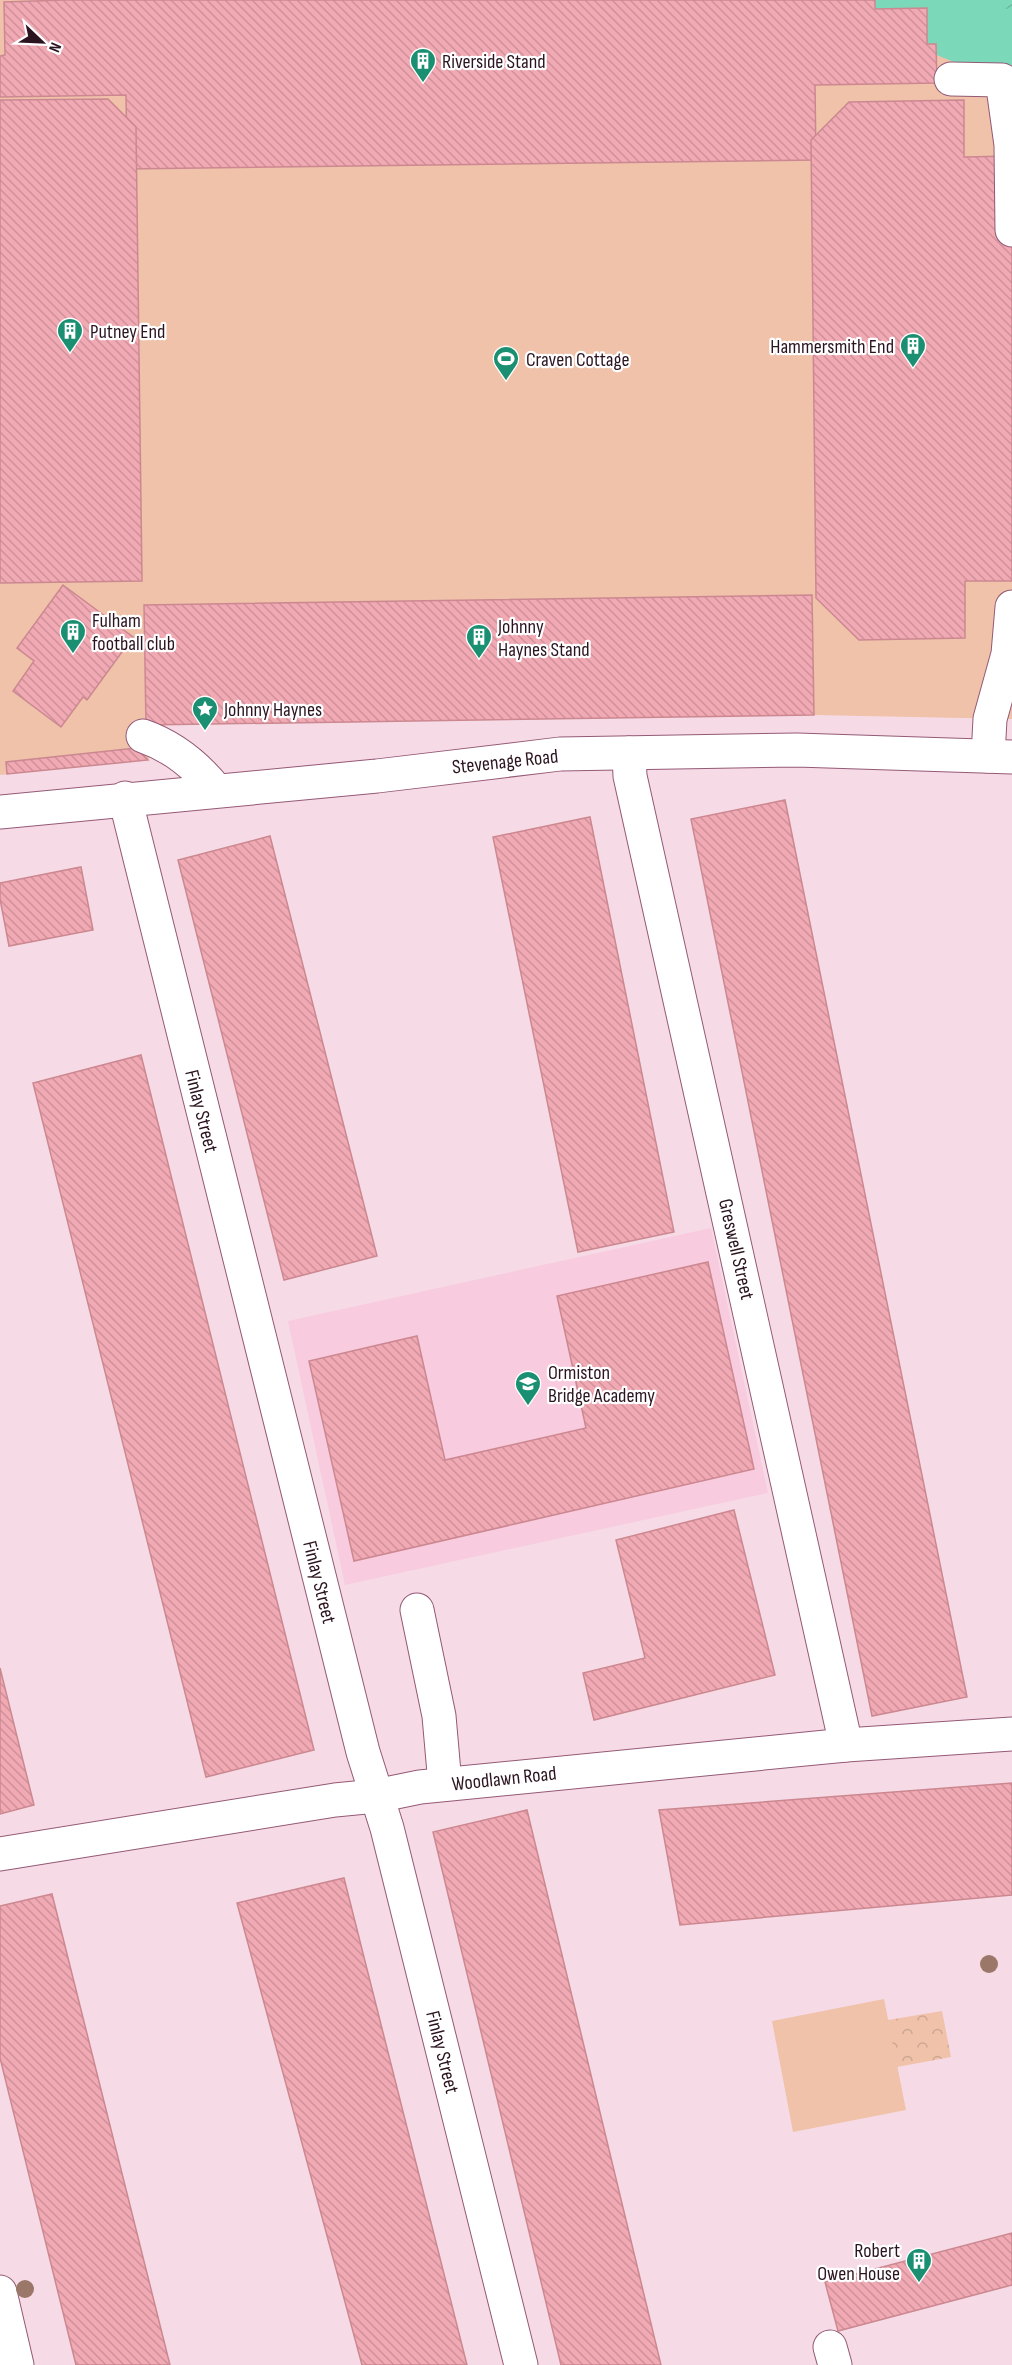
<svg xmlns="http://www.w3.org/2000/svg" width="1012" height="2365" viewBox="0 0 1012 2365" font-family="'Sofia Sans Condensed',sans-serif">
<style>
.built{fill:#f8cbde}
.grass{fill:#efc2a9}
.forest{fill:url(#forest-crowns)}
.water{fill:url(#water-waves)}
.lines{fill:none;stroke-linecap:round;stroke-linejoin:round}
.river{stroke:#7bd8b9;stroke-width:69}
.building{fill:url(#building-back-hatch);stroke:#cc8891;stroke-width:1.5}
.minor-casing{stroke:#945975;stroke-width:35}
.minor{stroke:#fff;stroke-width:33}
.tree{fill:#9b776a}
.labels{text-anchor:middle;stroke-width:4.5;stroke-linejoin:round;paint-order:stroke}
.poi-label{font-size:20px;fill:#2b141f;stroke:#fff;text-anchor:start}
.street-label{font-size:20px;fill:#2b141f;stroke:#fff}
</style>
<defs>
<pattern id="forest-crowns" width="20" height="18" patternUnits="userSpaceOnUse" patternTransform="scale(1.5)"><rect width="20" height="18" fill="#efc2a9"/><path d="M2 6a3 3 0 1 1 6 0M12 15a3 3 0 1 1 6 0" fill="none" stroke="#cda691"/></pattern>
<pattern id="water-waves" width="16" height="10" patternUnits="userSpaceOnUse" patternTransform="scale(1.5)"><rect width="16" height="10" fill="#7bd8b9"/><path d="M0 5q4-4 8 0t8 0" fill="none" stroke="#6ab89f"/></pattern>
<pattern id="building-back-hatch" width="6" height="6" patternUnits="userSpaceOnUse" patternTransform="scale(1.5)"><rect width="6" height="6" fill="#f1a9b3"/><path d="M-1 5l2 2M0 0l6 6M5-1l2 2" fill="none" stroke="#cf919a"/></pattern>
</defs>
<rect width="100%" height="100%" fill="#f6dbe6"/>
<polygon class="built" points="711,1228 768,1493 345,1585 288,1321"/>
<g class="grass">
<polygon points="0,0 892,0 1012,48 1012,719 814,715 165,725 148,760 0,775"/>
<polygon points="884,1999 906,2110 793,2132 772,2021"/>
</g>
<polygon class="forest" points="942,2011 951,2057 897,2067 888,2020"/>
<polygon class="water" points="892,0 1012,0 1012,48"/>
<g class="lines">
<polyline class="river" points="892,0 1012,48"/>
</g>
<g class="building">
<polygon points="64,0 875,0 875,9 927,8 927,44 936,44 937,83 815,85 816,160 127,169 126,95 0,97 0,56 5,55 4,2"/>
<polygon points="108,99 136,127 142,581 0,583 0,100"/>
<polygon points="964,100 964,157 1012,156 1012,581 965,581 965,638 859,640 816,598 811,140 849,102"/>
<polygon points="63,585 133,637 87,700 83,697 61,727 13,691 34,661 17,648"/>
<polygon points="812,595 814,715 146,725 144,605"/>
<polygon points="136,748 148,760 7,774 6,762"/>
<polygon points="785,800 967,1697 872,1716 691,819"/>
<polygon points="590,817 674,1232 578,1252 493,837"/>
<polygon points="270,836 377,1256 284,1280 178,860"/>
<polygon points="81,867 93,930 9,946 0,899 0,883"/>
<polygon points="141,1055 314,1750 206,1777 33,1083"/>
<polygon points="708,1262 754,1469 354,1561 309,1361 417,1336 445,1460 586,1428 557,1296"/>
<polygon points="734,1510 775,1675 594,1720 583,1673 645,1658 616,1540"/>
<polygon points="0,1668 34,1805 0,1814"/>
<polygon points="1012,1783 1012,1895 680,1925 659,1810"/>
<polygon points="527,1810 661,2365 561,2365 433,1832"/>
<polygon points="344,1878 467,2365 362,2365 237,1903"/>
<polygon points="52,1894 170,2365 76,2365 0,2058 0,1906"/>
<polygon points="1012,2233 1012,2285 838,2331 825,2282"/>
</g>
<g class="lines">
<defs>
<g id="minor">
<polyline points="951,79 1002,80 1011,145 1012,230"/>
<path d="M143,736c31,11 53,29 73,54"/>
<polyline points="629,753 630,776 846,1745"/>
<polyline points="988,756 990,719 1008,654 1012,607"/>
<polyline points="125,798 363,1752 387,1828 521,2365"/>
<polyline points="0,812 377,776 560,754 797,750 1012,757"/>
<polyline points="417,1610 439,1716 445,1784"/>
<polyline points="0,1854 335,1800 376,1796 420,1787 846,1745 1012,1734"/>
<polyline points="0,2292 17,2365"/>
<polyline points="830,2347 835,2365"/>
</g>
</defs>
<use href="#minor" class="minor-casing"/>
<use href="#minor" class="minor"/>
</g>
<g class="tree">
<circle cx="989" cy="1964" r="9"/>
<circle cx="25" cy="2289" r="9"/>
</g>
<defs>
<symbol id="building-pin" viewBox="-11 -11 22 30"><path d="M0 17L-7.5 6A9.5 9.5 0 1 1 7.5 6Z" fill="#1b8f72" stroke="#fff"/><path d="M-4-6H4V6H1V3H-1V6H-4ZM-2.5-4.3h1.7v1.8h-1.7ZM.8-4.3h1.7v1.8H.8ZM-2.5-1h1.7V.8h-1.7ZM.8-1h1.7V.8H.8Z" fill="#fff"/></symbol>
<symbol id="stadium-pin" viewBox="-11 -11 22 30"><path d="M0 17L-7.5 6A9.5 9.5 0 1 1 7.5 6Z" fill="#1b8f72" stroke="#fff"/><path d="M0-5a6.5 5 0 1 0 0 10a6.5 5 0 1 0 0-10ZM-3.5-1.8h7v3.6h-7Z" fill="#fff"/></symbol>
<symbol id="sight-pin" viewBox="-11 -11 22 30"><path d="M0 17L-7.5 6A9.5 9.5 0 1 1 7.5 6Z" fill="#1b8f72" stroke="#fff"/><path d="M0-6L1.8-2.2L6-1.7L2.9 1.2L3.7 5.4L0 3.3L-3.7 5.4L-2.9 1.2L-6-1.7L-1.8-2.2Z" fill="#fff"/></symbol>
<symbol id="school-pin" viewBox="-11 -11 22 30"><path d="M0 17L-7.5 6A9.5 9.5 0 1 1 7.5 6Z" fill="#1b8f72" stroke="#fff"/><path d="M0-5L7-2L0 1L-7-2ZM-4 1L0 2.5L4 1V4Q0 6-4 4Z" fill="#fff"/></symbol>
</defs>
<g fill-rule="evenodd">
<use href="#building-pin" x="408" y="46" width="30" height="40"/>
<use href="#building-pin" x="55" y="316" width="30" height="40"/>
<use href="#building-pin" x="898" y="331" width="30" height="40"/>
<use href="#stadium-pin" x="491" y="344" width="30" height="40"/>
<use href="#building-pin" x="58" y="617" width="30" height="40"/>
<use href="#building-pin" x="464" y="622" width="30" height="40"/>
<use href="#sight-pin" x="190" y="694" width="30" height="40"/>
<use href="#school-pin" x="513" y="1369" width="30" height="40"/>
<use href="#building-pin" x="904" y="2246" width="30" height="40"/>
</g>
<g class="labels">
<g class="poi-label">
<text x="442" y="68">Riverside Stand</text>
<text x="90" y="338">Putney End</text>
<text x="894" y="353" text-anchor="end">Hammersmith End</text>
<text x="526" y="366">Craven Cottage</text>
<text x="92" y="627">Fulham<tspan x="92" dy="23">football club</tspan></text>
<text x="498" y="633">Johnny<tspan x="498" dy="23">Haynes Stand</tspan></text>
<text x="224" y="716">Johnny Haynes</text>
<text x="548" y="1379">Ormiston<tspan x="548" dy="23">Bridge Academy</tspan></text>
<text x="900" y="2257" text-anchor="end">Robert<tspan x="900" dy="23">Owen House</tspan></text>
</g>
<g class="street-label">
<text transform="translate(505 761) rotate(-6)" y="7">Stevenage Road</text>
<text transform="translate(202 1111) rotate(76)" y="7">Finlay Street</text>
<text transform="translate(737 1249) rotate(77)" y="7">Greswell Street</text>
<text transform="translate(320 1582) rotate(76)" y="7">Finlay Street</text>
<text transform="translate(504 1778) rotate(-6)" y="7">Woodlawn Road</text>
<text transform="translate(443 2052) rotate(76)" y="7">Finlay Street</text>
</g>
</g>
<g transform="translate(42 42) rotate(113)" stroke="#ffffff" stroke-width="4.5" paint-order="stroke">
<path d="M0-4.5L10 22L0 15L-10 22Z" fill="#2b141f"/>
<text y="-9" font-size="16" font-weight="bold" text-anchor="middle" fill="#2b141f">N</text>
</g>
</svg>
